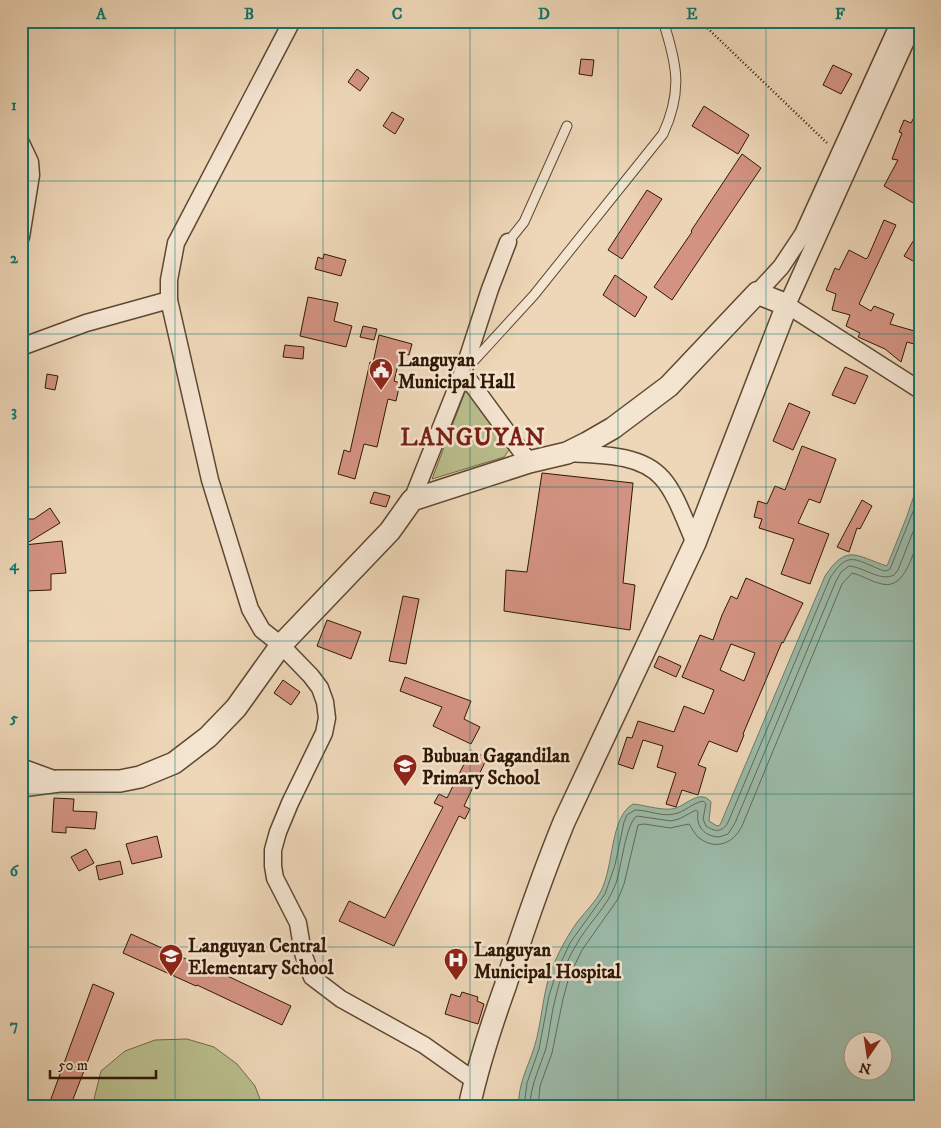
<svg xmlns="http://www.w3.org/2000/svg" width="941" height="1128" viewBox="0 0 941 1128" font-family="'IM FELL DW Pica',serif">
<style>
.green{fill:#babe8d;stroke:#746a48}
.water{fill:#9bbaa8;stroke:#707966;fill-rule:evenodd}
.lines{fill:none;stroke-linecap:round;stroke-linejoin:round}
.shore{stroke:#656856;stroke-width:1}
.building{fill:#d49382;stroke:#2f1704;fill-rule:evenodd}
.service-casing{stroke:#5f4731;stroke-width:11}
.minor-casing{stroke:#5f4731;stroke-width:19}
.tertiary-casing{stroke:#5f4731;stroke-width:24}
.path{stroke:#2f1704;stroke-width:2.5;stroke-dasharray:1 2.5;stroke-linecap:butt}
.service{stroke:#f4e5d1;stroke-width:9}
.minor{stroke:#f4e5d1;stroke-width:16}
.tertiary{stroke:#f4e5d1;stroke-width:21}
.grid{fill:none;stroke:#0f766e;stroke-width:1;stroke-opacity:0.55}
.labels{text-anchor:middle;stroke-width:5;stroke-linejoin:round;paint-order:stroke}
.poi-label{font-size:19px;font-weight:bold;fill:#2f1704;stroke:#f4e5d1;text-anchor:start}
.district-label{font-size:24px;font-weight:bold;letter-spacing:1px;fill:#7a1f14;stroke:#f4e5d1}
.neatline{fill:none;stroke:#0f766e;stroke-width:2}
.grid-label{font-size:16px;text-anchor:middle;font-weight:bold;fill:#0f766e}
</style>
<rect width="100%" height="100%" fill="#eed7b8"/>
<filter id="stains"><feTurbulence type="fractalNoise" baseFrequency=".004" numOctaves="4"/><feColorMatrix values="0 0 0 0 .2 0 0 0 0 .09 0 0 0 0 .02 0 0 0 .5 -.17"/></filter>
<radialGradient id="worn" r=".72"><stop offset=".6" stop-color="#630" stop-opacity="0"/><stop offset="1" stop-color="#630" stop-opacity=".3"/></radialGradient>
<g class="green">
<polygon points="465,392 477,396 509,450 504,457 432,479"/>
<polygon points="187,1039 214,1047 237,1064 255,1086 263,1107 92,1107 101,1071 125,1051 155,1040"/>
</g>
<path class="water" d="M920,478v629h-401c-2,-21 9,-40 15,-59 8,-25 8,-52 17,-77 7,-18 16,-35 27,-50 8,-10 18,-20 23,-30 13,-25 9,-74 32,-87 12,1 33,8 43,4 11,-4 25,-19 35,-6l-2,19 8,5 3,-1 105,-249c22,-33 31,-20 62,-10l20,-50zM854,1040h30v30h-30z"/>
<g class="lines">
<g class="shore">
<path d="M524,1107l3,-24 12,-34 10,-53 7,-23 14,-30 35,-49 10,-29 9,-43 3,-7 8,-5c13,0 27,7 39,4 11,-2 18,-11 29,-13l3,3 -3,15 3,7c10,7 18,6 23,-6l101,-242c17,-26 23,-20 49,-9 5,2 7,3 11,0l30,-75"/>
<path d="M530,1107c0,-22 10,-39 16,-59 4,-17 5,-35 10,-52 4,-17 10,-34 19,-49 12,-23 33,-40 41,-64 5,-14 10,-61 21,-67l34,5 8,-2 17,-9 2,2c-2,15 6,24 21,25l9,-3 7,-11 101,-242 5,-9 8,-6c15,1 31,16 45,9l4,-5 22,-56"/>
<path d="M538,1107l2,-21 12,-33 11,-54 6,-22 13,-27 36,-51 6,-15 14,-59 6,-1 26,4 19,-4c3,4 5,9 9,13 17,14 35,7 44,-11l100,-242 10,-11c10,2 19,9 30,11 24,6 31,-33 38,-49"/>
</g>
</g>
<g class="building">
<polygon points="581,59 594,60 592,76 579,74"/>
<polygon points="833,65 852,74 841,94 823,85"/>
<polygon points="357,69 369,78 360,91 348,82"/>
<polygon points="704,106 749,135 738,154 692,126"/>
<polygon points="920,106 920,207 884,186 898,160 892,159 902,133 899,132 904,120 911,123"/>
<polygon points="392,112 404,119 395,134 383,126"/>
<polygon points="742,154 761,168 672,300 654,287 692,232 691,231"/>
<polygon points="647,190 662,199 622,259 608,250"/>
<polygon points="884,220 896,225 859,304 871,311 874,306 894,314 890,324 918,332 914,344 907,342 901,362 885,349 858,337 860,333 846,326 850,315 832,310 836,294 826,290 835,268 839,270 849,250 866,259 868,257"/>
<polygon points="920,230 920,265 904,256"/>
<polygon points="324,254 346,260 341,276 315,269 318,257 323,259"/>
<polygon points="615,275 647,297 635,317 603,295"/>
<polygon points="308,297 338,303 334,321 352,326 346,347 300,336"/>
<polygon points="363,326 377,329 374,340 360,337"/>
<polygon points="379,335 412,344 409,355 401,353 394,381 400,383 396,401 388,399 377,447 364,444 355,479 338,474 344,450 350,452 370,362 373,363"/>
<polygon points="285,345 304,347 303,359 283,357"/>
<polygon points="845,367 868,376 855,404 832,395"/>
<polygon points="47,374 58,376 55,390 45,388"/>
<polygon points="789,403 810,412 793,450 773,441"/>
<polygon points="802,446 836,459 820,503 809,499 798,523 829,534 810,584 781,574 794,539 759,528 762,519 754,517 758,501 767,504 775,486 785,490"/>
<polygon points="542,473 633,483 623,583 635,585 630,630 504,611 506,570 527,572"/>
<polygon points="374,492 390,496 386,507 370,503"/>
<polygon points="862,500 872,506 860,529 857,528 849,552 837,547"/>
<polygon points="50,508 60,523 24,545 62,541 66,573 51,574 51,590 24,591 21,519 34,519"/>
<path d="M746,578l57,25 -20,40 -1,-1 -39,92 1,1 -7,17 -28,-11 -11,24 8,3 -8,27 -16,-5 -6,17 -10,-3 10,-31 -19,-6 6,-21 -20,-6 -10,29 -15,-5 9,-27 5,1 6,-17 36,11 10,-26 20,8 10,-24 -32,-13 18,-42 13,5 9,-25 9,-19 6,3zM731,644l24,9 -11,28 -24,-11z"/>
<polygon points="403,596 419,599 406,664 389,661"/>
<polygon points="327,620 361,632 351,659 317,646"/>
<polygon points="659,656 681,666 676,677 654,667"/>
<polygon points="405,677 471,701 464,719 480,727 471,744 433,726 442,707 400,691"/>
<polygon points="283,680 300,692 291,705 274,693"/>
<polygon points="471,750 487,758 464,806 470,809 465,819 459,816 394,946 339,921 349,901 385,918 443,807 434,803 439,794 447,798"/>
<polygon points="54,798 74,799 73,811 97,812 95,829 66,827 66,833 52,832"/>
<polygon points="157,836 162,857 132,864 126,844"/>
<polygon points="86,849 94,863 79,871 71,857"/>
<polygon points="120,861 123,874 99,880 96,866"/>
<polygon points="131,934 219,974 219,972 291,1006 282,1025 197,985 196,986 123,953"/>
<polygon points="93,984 114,993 70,1107 48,1107"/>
<polygon points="462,992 478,997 477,1001 484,1004 478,1024 445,1014 451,994 460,997"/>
</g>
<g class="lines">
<defs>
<g id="service">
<polyline points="508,242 524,222 567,126"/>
<path d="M469,366l65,-71 129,-161c20,-43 14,-70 0,-113"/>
</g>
<g id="minor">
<polyline points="292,21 176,243 169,280 169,300 210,480 250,609 262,630 281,645 311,676 320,688 325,702 327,718 324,733 290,803 278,832 273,850 273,866 275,878 298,923 303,953 308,967 312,977 341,999 424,1045 475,1081"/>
<polyline points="915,21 787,305 920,390"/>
<polyline points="21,143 30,162 31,175 21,237"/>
<polyline points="757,293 781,267 803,234 900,21"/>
<polyline points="21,347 86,323 169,300"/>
<polyline points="463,372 529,462"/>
<path d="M567,453c31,2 73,0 95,25 14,15 24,46 33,65"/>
<polyline points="412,500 463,372 490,289 508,242"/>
<polyline points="21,767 59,781"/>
</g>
<path id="tertiary" d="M21,786l38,-5h61l20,-4 34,-14 34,-26 28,-29 45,-63 109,-114 22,-31 117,-38 38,-9 20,-10 26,-15 56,-42 88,-93 30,12 -92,238 -131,279c-22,54 -41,109 -59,165 -14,39 -27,79 -36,120"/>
</defs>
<use href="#service" class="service-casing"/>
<use href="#minor" class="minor-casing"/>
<use href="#tertiary" class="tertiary-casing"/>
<polyline class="path" points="700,21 827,143"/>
<use href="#service" class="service"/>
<use href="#minor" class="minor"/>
<use href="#tertiary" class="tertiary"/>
</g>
<path class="grid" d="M175,21v1086M323,21v1086M470,21v1086M618,21v1086M766,21v1086M21,181h899M21,334h899M21,487h899M21,641h899M21,794h899M21,947h899"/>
<defs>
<symbol id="civic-pin" viewBox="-11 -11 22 30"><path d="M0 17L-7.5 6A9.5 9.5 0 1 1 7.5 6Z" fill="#8f2418" stroke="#f4e5d1"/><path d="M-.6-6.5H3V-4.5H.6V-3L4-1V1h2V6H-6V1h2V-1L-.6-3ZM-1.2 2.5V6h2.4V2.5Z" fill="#fff"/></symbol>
<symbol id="school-pin" viewBox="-11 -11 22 30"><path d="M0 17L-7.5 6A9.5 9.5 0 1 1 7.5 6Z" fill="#8f2418" stroke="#f4e5d1"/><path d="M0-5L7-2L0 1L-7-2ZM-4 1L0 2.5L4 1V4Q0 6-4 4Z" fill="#fff"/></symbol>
<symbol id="hospital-pin" viewBox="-11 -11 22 30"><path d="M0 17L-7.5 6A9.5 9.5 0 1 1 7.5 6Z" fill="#8f2418" stroke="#f4e5d1"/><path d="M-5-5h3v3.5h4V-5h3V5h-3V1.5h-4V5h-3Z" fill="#fff"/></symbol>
</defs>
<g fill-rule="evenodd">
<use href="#civic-pin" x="367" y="356" width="28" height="38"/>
<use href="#school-pin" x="391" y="752" width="28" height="38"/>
<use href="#school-pin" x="157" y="942" width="28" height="38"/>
<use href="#hospital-pin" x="442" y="946" width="28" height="38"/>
</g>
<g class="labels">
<g class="poi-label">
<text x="398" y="366">Languyan<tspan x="398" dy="22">Municipal Hall</tspan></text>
<text x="422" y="762">Bubuan Gagandilan<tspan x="422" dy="22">Primary School</tspan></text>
<text x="188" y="952">Languyan Central<tspan x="188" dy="22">Elementary School</tspan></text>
<text x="474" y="956">Languyan<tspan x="474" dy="22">Municipal Hospital</tspan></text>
</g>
<g class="district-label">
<text x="473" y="445">LANGUYAN</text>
</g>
</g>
<rect width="941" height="1128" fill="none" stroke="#eed7b8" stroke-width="55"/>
<g transform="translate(868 1056) rotate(193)"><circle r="24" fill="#f4e5d1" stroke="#a5937f"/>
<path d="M0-4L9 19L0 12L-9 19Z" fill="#8f2418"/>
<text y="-8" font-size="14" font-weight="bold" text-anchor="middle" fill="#2f1704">N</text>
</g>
<path d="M50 1070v8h106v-8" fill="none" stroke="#2f1704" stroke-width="2.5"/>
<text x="58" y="1070" font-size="15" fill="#2f1704" stroke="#f4e5d1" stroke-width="4" paint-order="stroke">50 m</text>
<rect x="28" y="28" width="886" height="1072" class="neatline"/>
<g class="grid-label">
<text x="101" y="19">A</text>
<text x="249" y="19">B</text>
<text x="397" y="19">C</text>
<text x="544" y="19">D</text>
<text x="692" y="19">E</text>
<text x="840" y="19">F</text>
<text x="14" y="110">1</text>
<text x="14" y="263">2</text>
<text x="14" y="416">3</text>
<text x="14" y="570">4</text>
<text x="14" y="723">5</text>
<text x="14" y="876">6</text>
<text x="14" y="1030">7</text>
</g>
<rect width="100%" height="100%" filter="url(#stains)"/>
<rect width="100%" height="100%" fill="url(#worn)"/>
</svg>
